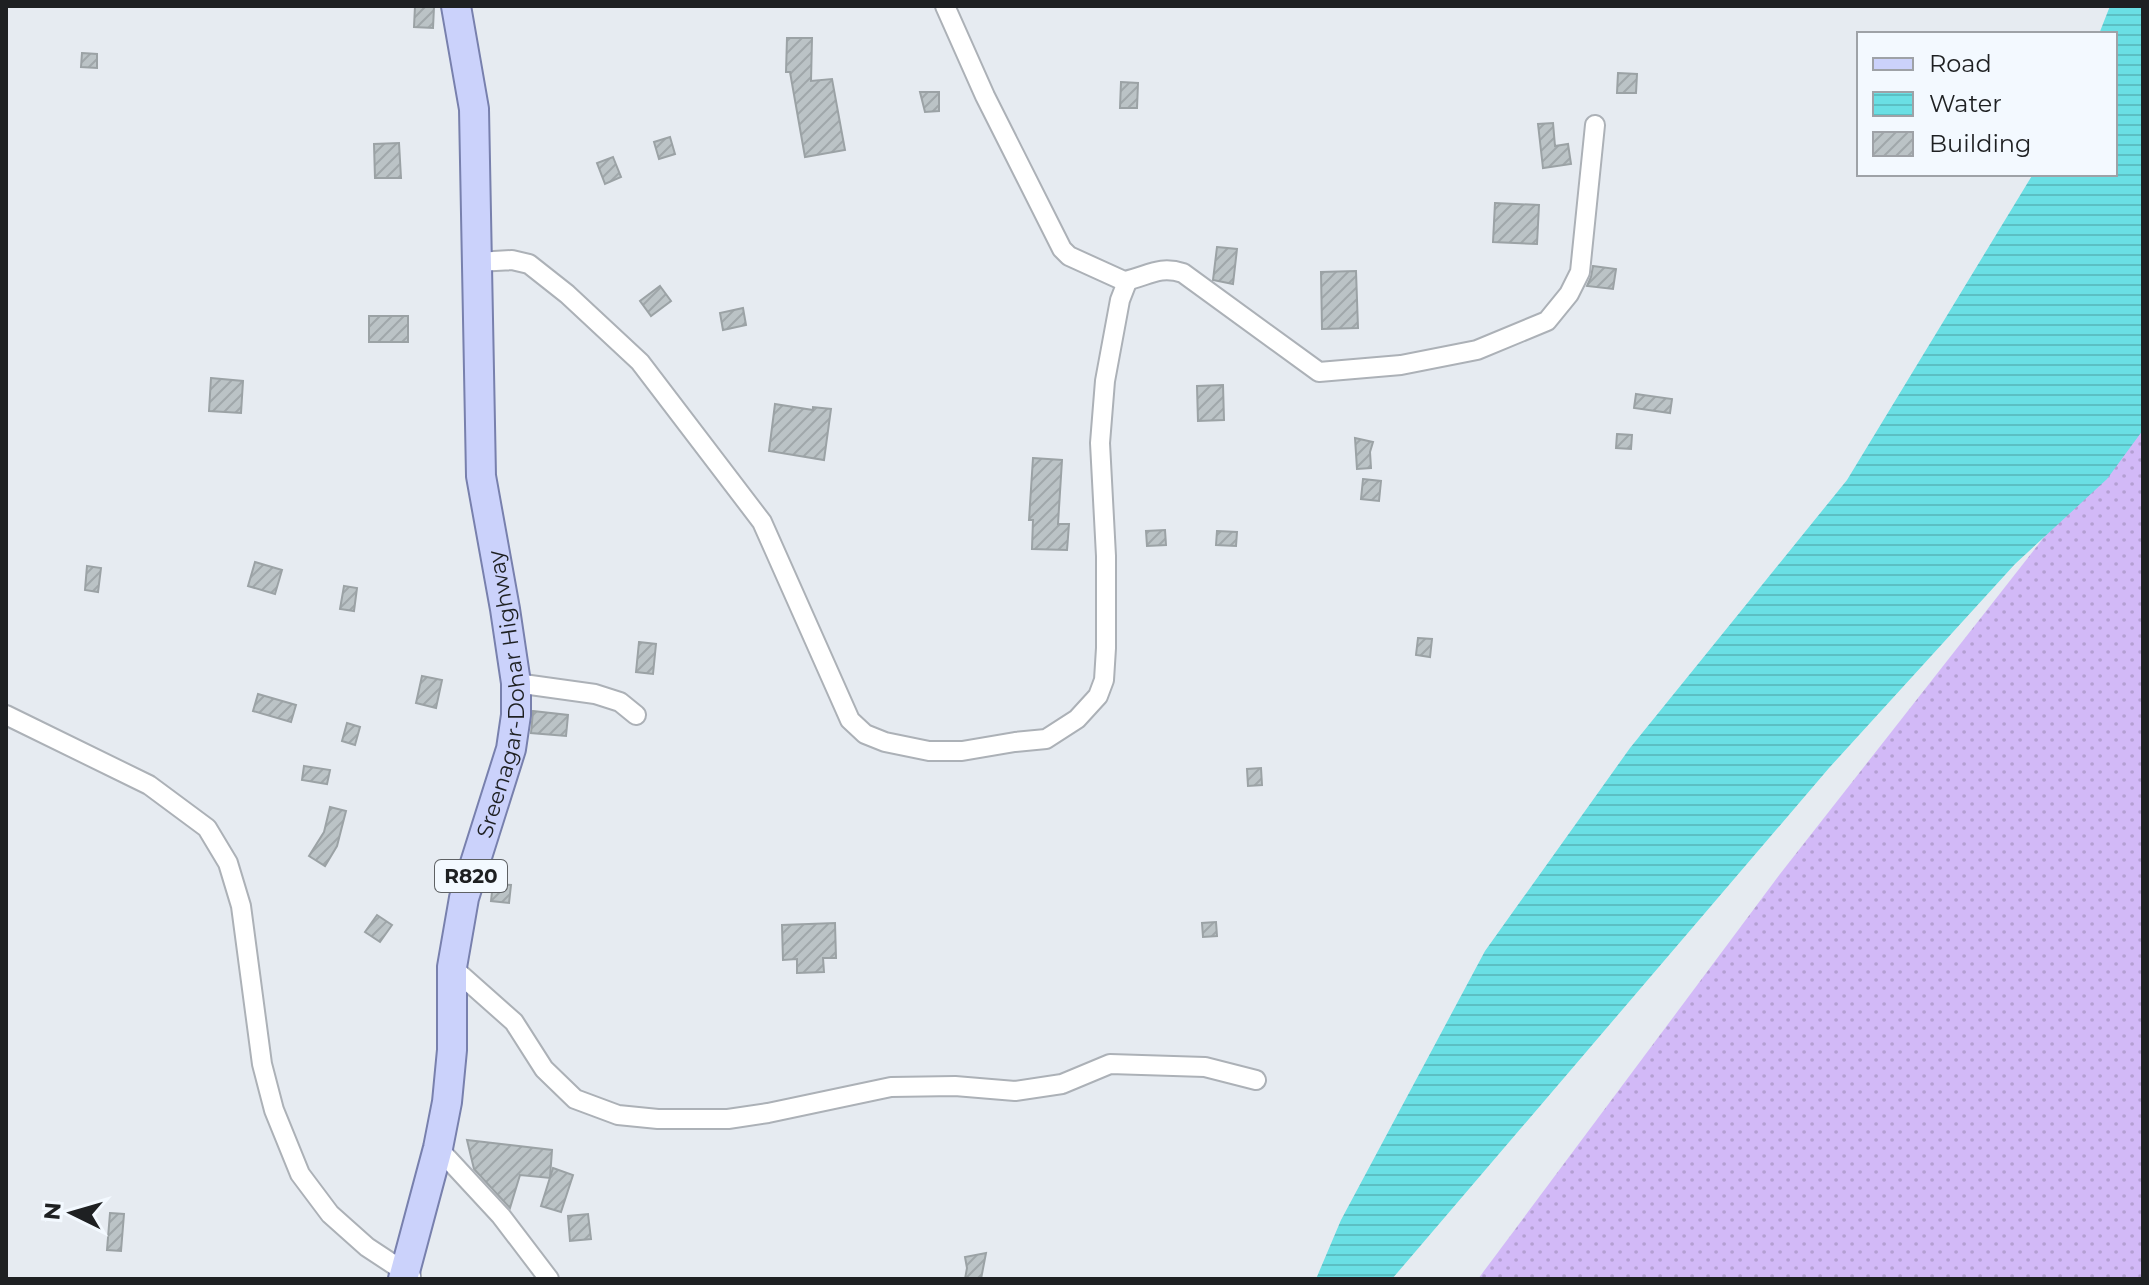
<svg xmlns="http://www.w3.org/2000/svg" width="2149" height="1285" viewBox="0 0 2149 1285" font-family="Montserrat,sans-serif">
<style>
.grass{fill:url(#grass-dots)}
.water{fill:url(#water-rules)}
.building{fill:url(#building-hatch);stroke:#9ba2a5;stroke-width:2}
.lines{fill:none;stroke-linecap:round;stroke-linejoin:round}
.street-casing{stroke:#acb1b7;stroke-width:22}
.primary-casing{stroke:#7880ad;stroke-width:32}
.street{stroke:#fff;stroke-width:18}
.primary{stroke:#cbd2fb;stroke-width:28}
.labels{text-anchor:middle;stroke-width:6;stroke-linejoin:round;paint-order:stroke}
.shield{fill:#f3f9ff;stroke:#5e6164;stroke-width:2}
.shield-label{font-size:20px;font-weight:bold;fill:#1e2022}
.street-label{font-size:22px;fill:#1e2022;stroke:#f3f9ff}
</style>
<defs>
<pattern id="grass-dots" width="8" height="8" patternUnits="userSpaceOnUse" patternTransform="scale(2)"><rect width="8" height="8" fill="#d2b9f7"/><path d="M2 2h.1M6 6h.1" fill="none" stroke="#b49fd3" stroke-width="1.8" stroke-linecap="round"/></pattern>
<pattern id="water-rules" width="6" height="5" patternUnits="userSpaceOnUse" patternTransform="scale(2)"><rect width="6" height="5" fill="#6adfe4"/><path d="M0 2.5h6" fill="none" stroke="#5bbfc3"/></pattern>
<pattern id="building-hatch" width="6" height="6" patternUnits="userSpaceOnUse" patternTransform="scale(2)"><rect width="6" height="6" fill="#bbc3c6"/><path d="M-1 1l2-2M0 6l6-6M5 7l2-2" fill="none" stroke="#a0a7aa"/></pattern>
</defs>
<rect width="100%" height="100%" fill="#e6ebf1"/>
<polygon class="grass" points="2143,411 2143,1279 1478,1279 1780,874"/>
<polygon class="water" points="2110,6 2143,6 2143,430 2107,479 2015,564 1829,768 1392,1279 1316,1279 1341,1220 1485,951 1630,748 1847,480 2033,174 2115,174 2115,34 2099,34"/>
<g class="building">
<polygon points="415,6 434,7 433,28 414,27"/>
<polygon points="787,38 812,38 811,81 832,79 845,150 805,157 790,72 786,72"/>
<polygon points="82,53 97,54 97,68 81,67"/>
<polygon points="1618,73 1637,74 1636,93 1617,93"/>
<polygon points="1121,82 1138,83 1137,108 1120,108"/>
<polygon points="920,92 939,92 939,111 925,112"/>
<polygon points="1553,123 1555,146 1568,144 1571,164 1543,168 1538,124"/>
<polygon points="670,137 675,154 659,159 654,142"/>
<polygon points="399,143 401,178 375,178 374,144"/>
<polygon points="613,157 621,177 605,184 597,163"/>
<polygon points="1495,203 1539,205 1537,244 1493,242"/>
<polygon points="1217,247 1237,249 1233,284 1213,280"/>
<polygon points="1593,266 1616,269 1613,289 1587,286 1591,277"/>
<polygon points="1356,271 1358,328 1322,329 1321,272"/>
<polygon points="660,286 671,301 651,316 640,301"/>
<polygon points="743,308 746,325 723,330 720,313"/>
<rect x="369" y="316" width="39" height="26"/>
<polygon points="211,378 243,381 241,413 209,411"/>
<polygon points="1223,385 1224,420 1198,421 1197,386"/>
<polygon points="1636,394 1672,399 1670,413 1634,408"/>
<polygon points="775,404 813,410 813,407 831,409 824,460 769,451"/>
<polygon points="1617,434 1632,435 1631,449 1616,448"/>
<polygon points="1355,438 1373,442 1370,452 1371,468 1357,469"/>
<polygon points="1033,458 1062,460 1058,524 1069,524 1067,550 1032,549 1033,520 1029,520"/>
<polygon points="1363,479 1381,481 1379,501 1361,499"/>
<polygon points="1165,530 1166,545 1147,546 1146,531"/>
<polygon points="1217,531 1237,532 1236,546 1216,545"/>
<polygon points="255,562 282,570 275,594 248,586"/>
<polygon points="87,566 101,568 98,592 85,590"/>
<polygon points="344,586 357,588 354,611 340,609"/>
<polygon points="1418,638 1432,639 1430,657 1416,655"/>
<polygon points="639,642 656,644 653,674 636,672"/>
<polygon points="422,676 442,680 436,708 416,703"/>
<polygon points="258,694 296,705 291,722 253,711"/>
<polygon points="533,711 568,715 566,736 531,733"/>
<polygon points="347,723 360,727 355,745 342,741"/>
<polygon points="304,766 330,770 327,784 302,780"/>
<polygon points="1261,768 1262,785 1248,786 1247,769"/>
<polygon points="330,807 346,811 337,846 325,866 309,856 324,832"/>
<polygon points="493,883 511,885 509,903 491,901"/>
<polygon points="377,915 392,925 380,942 365,932"/>
<polygon points="1216,922 1217,936 1203,937 1202,923"/>
<polygon points="835,923 836,958 823,958 824,972 797,973 797,959 783,960 782,925"/>
<polygon points="467,1140 552,1150 550,1178 520,1175 510,1208 474,1169"/>
<polygon points="553,1168 573,1175 561,1212 541,1206"/>
<polygon points="110,1213 124,1214 121,1251 107,1250"/>
<polygon points="588,1214 591,1239 570,1241 568,1216"/>
<polygon points="986,1253 981,1279 965,1279 967,1268 965,1257"/>
</g>
<g class="lines">
<defs>
<g id="street">
<path d="M945,6l40,90 77,153 7,7 55,25c23,-4 34,-16 59,-8l136,99 82,-7 76,-15 70,-29 22,-27 11,-22 15,-147"/>
<polyline points="477,262 512,260 529,264 567,294 640,362 762,522 850,720 865,734 885,742 929,751 962,751 1015,742 1046,739 1077,719 1098,696 1104,680 1106,648 1106,556 1100,443 1105,381 1120,300 1127,282"/>
<polyline points="516,683 595,694 620,702 636,715"/>
<polyline points="6,715 149,785 207,828 228,863 241,906 262,1064 274,1110 300,1174 330,1214 367,1247 411,1276"/>
<polyline points="452,967 514,1022 544,1069 575,1099 618,1115 658,1119 728,1119 768,1113 891,1087 955,1086 1015,1091 1062,1084 1110,1064 1205,1067 1256,1080"/>
<polyline points="438,1148 501,1216 549,1279"/>
</g>
<g id="primary">
<path id="s1" d="M403,1279l35,-131 9,-46 5,-52v-83l12,-69 47,-149 5,-34v-32l-11,-74 -24,-133 -7,-367 -18,-103"/>
</g>
</defs>
<use href="#street" class="street-casing"/>
<use href="#primary" class="primary-casing"/>
<use href="#street" class="street"/>
<use href="#primary" class="primary"/>
</g>
<g class="labels">
<rect class="shield" x="435" y="860" width="72" height="32" rx="6"/>
<g class="shield-label">
<text x="471" y="883">R820</text>
</g>
<g class="street-label">
<text dy="8" stroke="none"><textPath href="#s1" startOffset="598">Sreenagar-Dohar Highway</textPath></text>
</g>
</g>
<rect width="2149" height="1285" fill="none" stroke="#1e2022" stroke-width="16"/>
<rect x="1857" y="32" width="260" height="144" fill="#f3f9ff" stroke="#9ea2a7" stroke-width="2"/>
<rect x="1873" y="58" width="40" height="12" fill="#cbd2fb" stroke="#9ea2a7" stroke-width="2"/>
<text x="1929" y="72" font-size="24" fill="#1e2022">Road</text>
<rect x="1873" y="92" width="40" height="24" fill="url(#water-rules)" stroke="#9ea2a7" stroke-width="2"/>
<text x="1929" y="112" font-size="24" fill="#1e2022">Water</text>
<rect x="1873" y="132" width="40" height="24" fill="url(#building-hatch)" stroke="#9ea2a7" stroke-width="2"/>
<text x="1929" y="152" font-size="24" fill="#1e2022">Building</text>
<g transform="translate(72 1213) rotate(275)" stroke="#f3f9ff" stroke-width="6" paint-order="stroke">
<path d="M0-6L14 30L0 20L-14 30Z" fill="#1e2022"/>
<text y="-12" font-size="22" font-weight="bold" text-anchor="middle" fill="#1e2022">N</text>
</g>
</svg>
